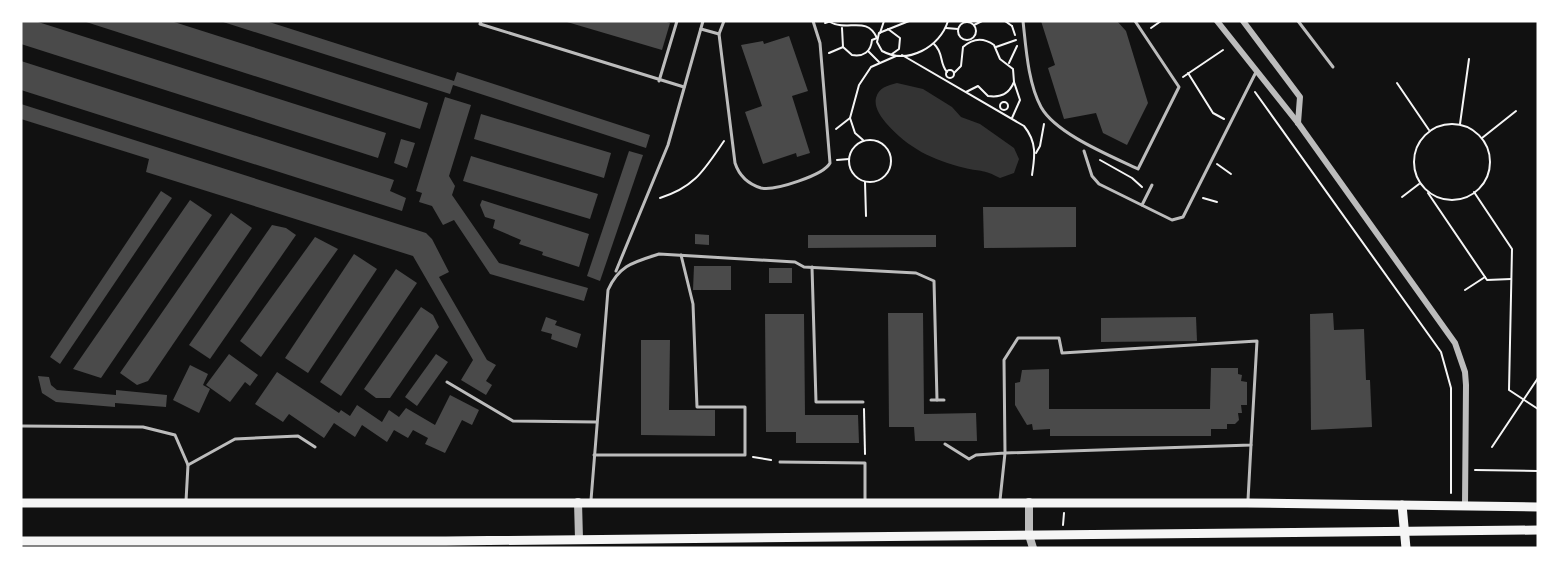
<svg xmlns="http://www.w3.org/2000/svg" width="1559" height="569" viewBox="0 0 1559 569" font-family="Roboto,sans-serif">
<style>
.water{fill:#333}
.building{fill:#4a4a4a}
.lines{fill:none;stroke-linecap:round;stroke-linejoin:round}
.path{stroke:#f5f5f5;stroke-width:2}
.service{stroke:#bcbcbc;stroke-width:3}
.minor{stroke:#bcbcbc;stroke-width:6}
.tertiary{stroke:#bcbcbc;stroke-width:8}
.primary{stroke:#f5f5f5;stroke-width:9}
</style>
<rect width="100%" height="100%" fill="#111"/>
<path class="water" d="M897,83l26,6 29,18 9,10 19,7 34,24 5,11 -5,14 -14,5c-17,-9 -18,-6 -35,-10 -33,-8 -57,-20 -79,-45 -6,-7 -12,-16 -10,-25 3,-11 11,-12 21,-15z"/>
<g class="building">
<polygon points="21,21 35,21 386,133 378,158 21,44"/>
<polygon points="83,21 171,21 428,103 420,129"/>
<polygon points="220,21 266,21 454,81 457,72 650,135 646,148 453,85 450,94"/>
<polygon points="664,21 670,23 662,50 567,22"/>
<polygon points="1041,21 1117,21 1126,31 1148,103 1127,145 1103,133 1096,113 1064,119 1048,68 1055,65"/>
<polygon points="789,36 808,91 792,96 810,153 797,157 796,153 763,164 745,112 762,106 741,45 763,41 764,44"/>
<polygon points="21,61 394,180 390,191 406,198 402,211 21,90"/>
<polygon points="445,97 471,105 449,176 455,186 452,195 499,263 588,288 584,301 490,274 454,220 443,225 432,206 419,202 422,193 416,191"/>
<polygon points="21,104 426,233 432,239 449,272 439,277 487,360 496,365 486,381 492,385 486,395 461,380 473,360 413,256 146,172 149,159 21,119"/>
<polygon points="481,114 611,153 604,178 474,139"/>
<polygon points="401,139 415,143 407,168 394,163"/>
<polygon points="629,151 643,155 600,281 587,276"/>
<polygon points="471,156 598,194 590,219 463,181"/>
<polygon points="161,191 172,198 60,364 50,357"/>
<polygon points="190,200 212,215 101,378 73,369"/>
<polygon points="482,200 589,234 579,267 542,255 543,252 519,244 521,240 493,228 495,220 485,217 480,205"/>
<polygon points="983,207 1076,207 1076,247 984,248"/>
<polygon points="231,213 252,228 148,381 137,385 120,373"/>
<polygon points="272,225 286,228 296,235 210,359 189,345"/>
<polygon points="695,234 709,235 709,245 695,244"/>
<polygon points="808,235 936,235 936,247 808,248"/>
<polygon points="315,237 338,249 261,357 240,341"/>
<polygon points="354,254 377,269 308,373 285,358"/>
<polygon points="694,266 731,266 731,290 693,290"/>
<rect x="769" y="268" width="23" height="15"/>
<polygon points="396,269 417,283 341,396 320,382"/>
<polygon points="421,307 433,315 439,327 390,398 376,398 364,389"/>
<polygon points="888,313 923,313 924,414 976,413 977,441 915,441 914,427 889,427"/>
<polygon points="1333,313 1334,330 1364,329 1366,380 1370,380 1372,427 1311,430 1310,314"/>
<polygon points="765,314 804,314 805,415 858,415 859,443 796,443 796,432 766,432"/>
<polygon points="546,317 557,321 555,325 581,334 577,348 551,339 552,334 541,331"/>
<polygon points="1196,317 1197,341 1101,342 1101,318"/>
<polygon points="641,340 670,340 669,410 715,410 715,436 641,435"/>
<polygon points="229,354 258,375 250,386 245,382 230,402 206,385"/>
<polygon points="436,354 448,362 417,406 405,397"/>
<polygon points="190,365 208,374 203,385 210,389 199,413 173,400"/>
<polygon points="1211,368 1238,368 1238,374 1242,375 1241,381 1247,382 1247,405 1241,405 1242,413 1238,413 1239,420 1235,424 1227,424 1227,429 1211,429 1211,436 1050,436 1050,429 1033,430 1032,424 1027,425 1015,405 1015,383 1020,382 1022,370 1049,369 1049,409 1210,409"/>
<polygon points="277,372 339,413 341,410 350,416 357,405 382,422 389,410 399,417 406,408 435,425 450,395 479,410 472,425 462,420 445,453 425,444 428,438 413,430 408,438 394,430 387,442 362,425 355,437 334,423 324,438 289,414 283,422 255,404"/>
<polygon points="38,376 49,377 51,385 57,390 116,395 116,390 167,395 166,407 115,403 115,407 56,402 42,393"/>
</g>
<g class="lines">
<g class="path">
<path d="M909,21l-30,12 -2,9 5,9c26,14 58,-4 66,-30"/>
<polyline points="1005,21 1012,26"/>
<path d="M830,22c17,10 37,-7 47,16l-5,2c-1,12 -9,17 -20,15l-9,-8 -1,-19"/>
<circle cx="967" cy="31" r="9"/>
<polyline points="825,23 831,21"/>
<polyline points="974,25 982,21"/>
<polyline points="1012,26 1015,35"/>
<polyline points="946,28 958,29"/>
<polyline points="1151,28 1161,21"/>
<polyline points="888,29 900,38 899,49 892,54"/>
<polyline points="880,33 884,21"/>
<path d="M934,44c10,9 5,19 13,28"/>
<polyline points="996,47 1016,40"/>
<polyline points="868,51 879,62"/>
<polyline points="829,53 843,47"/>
<path d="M902,55l122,71c13,16 11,30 8,49"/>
<polyline points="1009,63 1017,46"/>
<circle cx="950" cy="74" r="4"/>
<path d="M954,73l7,-7 2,-19c10,-9 20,-10 31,-2l6,14 13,10 1,13c-5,12 -13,16 -26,14l-10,-10 -12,6"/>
<polyline points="1188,73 1213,113 1224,119"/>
<polyline points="1183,77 1223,50"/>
<polyline points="1397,83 1429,130"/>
<polyline points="1255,92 1441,352 1451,388 1451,493"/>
<circle cx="1004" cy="106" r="4"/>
<polyline points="1012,118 1020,100 1014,82"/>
<circle cx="1452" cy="162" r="38"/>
<polyline points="1460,124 1469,59"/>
<polyline points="836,129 850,118"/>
<polyline points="1482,138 1516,111"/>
<circle cx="870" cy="161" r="21"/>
<polyline points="863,140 855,133 850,118 859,85 871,67 896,56"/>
<polyline points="1036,153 1040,146 1044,124"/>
<polyline points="837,160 849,159"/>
<polyline points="1100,160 1132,178 1142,187"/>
<polyline points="1217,164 1231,174"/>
<polyline points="865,182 866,216"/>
<polyline points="1474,192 1512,249 1509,390 1538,409"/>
<polyline points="1428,193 1487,280 1511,279"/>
<polyline points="1402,197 1419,184"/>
<path d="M660,198c35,-11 44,-28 64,-57"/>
<polyline points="1203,198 1217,202"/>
<polyline points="1465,290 1485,277"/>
<polyline points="864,409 865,454"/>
<polyline points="1492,447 1538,378"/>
<polyline points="753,457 771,460"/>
<polyline points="1475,470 1538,471"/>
<polyline points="1063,525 1064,513"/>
</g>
<g class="service">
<polyline points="481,21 480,24 684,87"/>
<path d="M724,21l-5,13 16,129c4,12 13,21 26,25 14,3 63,-13 69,-25l-10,-120 -7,-22"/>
<path d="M1023,21c3,27 5,62 18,86 15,27 70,49 97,62l41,-82 -44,-66"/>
<polyline points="1298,21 1333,67"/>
<polyline points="701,29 719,34"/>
<polyline points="659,81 677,21"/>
<polyline points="1084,151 1092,176 1099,184 1172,220 1183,217 1256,72"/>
<polyline points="1142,205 1152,185"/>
<polyline points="812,267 816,402 863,402"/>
<polyline points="616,271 668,145 703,21"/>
<polyline points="447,382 513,421 596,422"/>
<polyline points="931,400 944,400"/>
<polyline points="21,426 143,427 175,435 188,465 186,501"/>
<polyline points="945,444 969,459 976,455 1005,453 1251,445 1257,341 1062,353 1059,338 1018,338 1004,360 1005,453 1000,500"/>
<polyline points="594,455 745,455 745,407 697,407 693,304 681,255"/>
<polyline points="780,462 865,463 865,500"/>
<polyline points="188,465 235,439 298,436 315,447"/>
<path d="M591,500l17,-210c11,-25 26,-28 51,-36l136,8 9,5 112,6 18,8 3,119"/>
<polyline points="1248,500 1251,445"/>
</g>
<g class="minor">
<polyline points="1217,21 1298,123 1455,343 1465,372 1466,385 1465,505"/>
<polyline points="1243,21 1300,97 1298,123"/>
</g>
<g class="tertiary">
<polyline points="578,502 579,539"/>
<polyline points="1029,502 1029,535 1033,548"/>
</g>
<g class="primary">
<polyline points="21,503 1247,503 1538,507"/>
<polyline points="1402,505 1406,548"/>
<polyline points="21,541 446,541 1538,530"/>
</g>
</g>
<rect width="1559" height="569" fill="none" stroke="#ffffff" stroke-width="45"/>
</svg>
